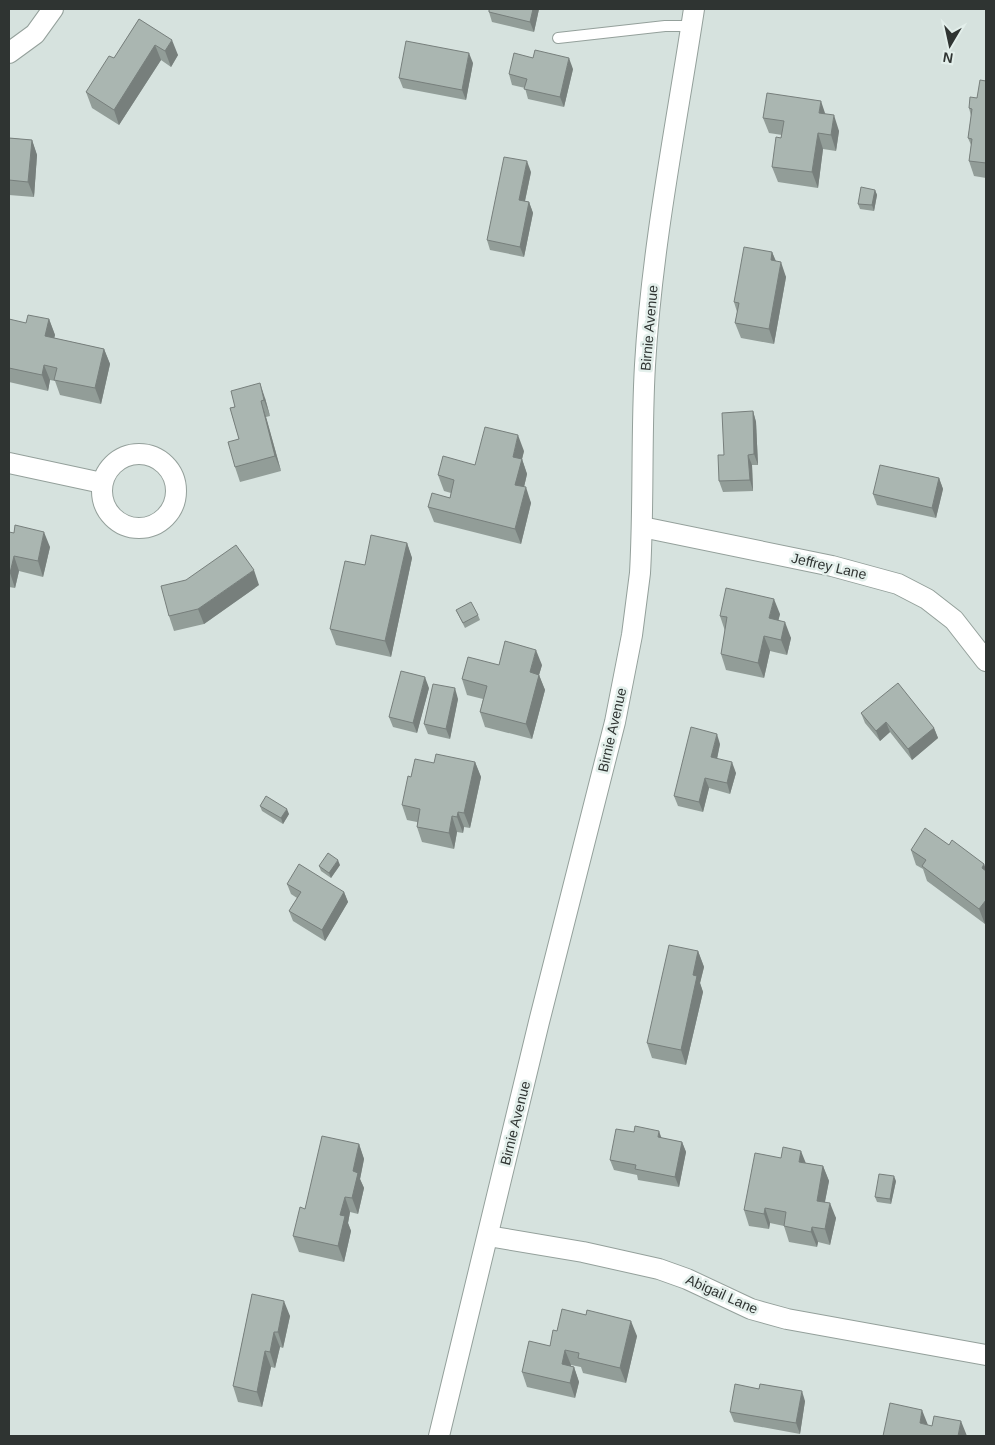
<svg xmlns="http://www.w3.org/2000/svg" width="995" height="1445" viewBox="0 0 995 1445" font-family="Arial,sans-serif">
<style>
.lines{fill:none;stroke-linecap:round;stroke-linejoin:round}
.lane-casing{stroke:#94a09b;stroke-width:12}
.street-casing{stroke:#94a09b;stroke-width:22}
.lane{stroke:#fff;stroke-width:10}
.street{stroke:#fff;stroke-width:20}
.wall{fill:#929d98}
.shaded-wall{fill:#777f7c}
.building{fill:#aab6b1;stroke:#777f7c}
.labels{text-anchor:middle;stroke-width:5;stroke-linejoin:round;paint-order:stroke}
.street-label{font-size:14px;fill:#2f3432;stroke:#e3efeb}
</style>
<rect width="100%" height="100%" fill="#d6e2de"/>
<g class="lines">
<defs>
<polyline id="lane" points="558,38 665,26 691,26"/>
<g id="street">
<polyline points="9,53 35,34 53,9"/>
<circle cx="139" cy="491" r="37"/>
<polyline points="9,463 102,483"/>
<polyline points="642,527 832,566 898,584 927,599 954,620 986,661"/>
<polyline points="488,1236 583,1252 659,1269 687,1279 751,1309 787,1319 986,1355"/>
<path d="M439,1436l100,-414 76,-300 17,-87 8,-62c4,-70 1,-139 5,-208 7,-120 31,-238 49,-356"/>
</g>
</defs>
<use href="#lane" class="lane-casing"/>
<use href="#street" class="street-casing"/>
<use href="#lane" class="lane"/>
<use href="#street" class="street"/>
</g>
<g class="wall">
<polygon points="539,9 534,32 492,22 489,12"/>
<polygon points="139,19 178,55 171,67 161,60 119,125 92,108 86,92 114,58"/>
<polygon points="473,63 466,100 403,88 399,78"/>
<polygon points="573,69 564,107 528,99 525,88 512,85 509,74"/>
<polygon points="986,81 986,178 974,176 969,161 971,145 968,138 971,116 969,108 977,98"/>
<polygon points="825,114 839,131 836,151 823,149 818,188 778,182 772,167 782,135 769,133 763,118"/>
<polygon points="9,138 32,140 37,155 34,197 9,195"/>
<polygon points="531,172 525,201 529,202 533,213 524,257 490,250 487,240"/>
<polygon points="875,190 877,195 874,211 860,209 858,204"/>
<polygon points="772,252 776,261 786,277 774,344 741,338 735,323 737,312 734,302"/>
<polygon points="49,319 55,335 54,338 104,349 110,364 101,404 60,395 55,381 50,380 48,391 9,382 9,322 26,323"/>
<polygon points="265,398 270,416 266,417 281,471 240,482 235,467 239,439 230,408"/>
<polygon points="753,411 756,422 758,465 752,465 753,491 723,492 719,481 724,455"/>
<polygon points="524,451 522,459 527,474 524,487 531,503 521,544 434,522 428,507 450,498 451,493 444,491 438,475"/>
<polygon points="939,478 943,489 936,518 877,505 873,494"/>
<polygon points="9,532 50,547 43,577 19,571 15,588 9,587"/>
<polygon points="407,543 412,558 391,657 336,645 330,629 365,565"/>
<polygon points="259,585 204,624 174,631 169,616"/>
<polygon points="456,610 478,615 480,620 465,628"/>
<polygon points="780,614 778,621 791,638 787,655 770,651 764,678 726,670 721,654 725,631 720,616"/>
<polygon points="499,665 542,665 539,675 545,690 532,739 485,727 480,712 483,699 467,695 462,679"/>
<polygon points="429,688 417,733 393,727 389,717"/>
<polygon points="458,699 450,739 428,734 424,724"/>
<polygon points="861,713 934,728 938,738 912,760 890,732 880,741 865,723"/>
<polygon points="720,744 717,759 736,773 730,794 709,788 703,812 678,806 674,796"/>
<polygon points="475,762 481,777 470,828 464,827 463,833 457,832 454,849 422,842 417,827 417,822 407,820 402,805 434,763"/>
<polygon points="260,806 289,814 283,824 262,811"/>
<polygon points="949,845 984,864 986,870 986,923 985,924 927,881 923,869 916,865 911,850"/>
<polygon points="340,865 331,878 321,871 319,866"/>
<polygon points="287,884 344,892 348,902 325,941 293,921 289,911 297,898 291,894"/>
<polygon points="698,951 704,967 700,983 703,992 686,1065 652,1058 647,1043"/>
<polygon points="662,1138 682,1142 686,1152 679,1187 638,1180 637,1175 614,1170 610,1160"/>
<polygon points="359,1144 364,1159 360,1179 364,1188 358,1214 350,1212 348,1223 351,1231 344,1262 299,1252 293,1236 305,1209"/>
<polygon points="806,1163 823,1166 829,1181 825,1202 836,1218 830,1245 818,1242 817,1247 789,1242 784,1226 770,1223 769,1229 749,1226 744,1210"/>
<polygon points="896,1181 891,1204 877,1202 875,1197"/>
<polygon points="252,1294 290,1316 283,1348 280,1347 275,1368 271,1367 262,1407 238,1402 233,1386"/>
<polygon points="557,1331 637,1336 626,1383 583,1373 581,1367 571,1365 571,1366 574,1367 579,1382 575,1398 527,1387 522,1372 550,1346"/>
<polygon points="759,1389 805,1401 800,1434 734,1422 730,1412"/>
</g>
<g class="shaded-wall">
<polygon points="533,9 539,9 534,32 530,22"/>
<polygon points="172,40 178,55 171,67 165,51"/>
<polygon points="155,45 161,60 119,125 114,110"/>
<polygon points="469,53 473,63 466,100 462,90"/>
<polygon points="569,58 573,69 564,107 560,97"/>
<polygon points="821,101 826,116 819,113"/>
<polygon points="834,115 839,131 836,151 831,135"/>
<polygon points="818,133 823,149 818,188 812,172"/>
<polygon points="32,140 37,155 34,197 28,182"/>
<polygon points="527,161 531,172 523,210 519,200"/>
<polygon points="875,190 877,195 874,211 872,205"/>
<polygon points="529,202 533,213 524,257 520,247"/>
<polygon points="772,252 778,267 771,260"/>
<polygon points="781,262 786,277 774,344 769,329"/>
<polygon points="49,319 55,335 51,352 45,336"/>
<polygon points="104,349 110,364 101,404 95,388"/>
<polygon points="44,365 50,380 48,391 42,375"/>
<polygon points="260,383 265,398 270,416 264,400"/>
<polygon points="261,401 266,417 281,471 275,456"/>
<polygon points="753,411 756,422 758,465 754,454"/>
<polygon points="518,435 524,451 522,459 527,474 521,500 515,485 513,457"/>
<polygon points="748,455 752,465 753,491 750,480"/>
<polygon points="939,478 943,489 936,518 932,508"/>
<polygon points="526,487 531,503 521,544 515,529"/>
<polygon points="44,532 50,547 43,577 38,561"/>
<polygon points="407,543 412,558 391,657 385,641"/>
<polygon points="14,556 19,571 15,588 10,573"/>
<polygon points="254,570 259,585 204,624 198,609"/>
<polygon points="774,599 780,614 775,634 769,618"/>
<polygon points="785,622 791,638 787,655 781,640"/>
<polygon points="764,636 770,651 764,678 758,663"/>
<polygon points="536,650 542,665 539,675 545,690 532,739 526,724 530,672"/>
<polygon points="425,677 429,688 417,733 413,723"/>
<polygon points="455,688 458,699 450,739 446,729"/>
<polygon points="886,722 890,732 880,741 876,731"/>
<polygon points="934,728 938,738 912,760 908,749"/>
<polygon points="717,734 720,744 715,768 711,757"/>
<polygon points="475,762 481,777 470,828 464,813"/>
<polygon points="732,762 736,773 730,794 727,783"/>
<polygon points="705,778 709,788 703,812 699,802"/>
<polygon points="287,809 289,814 283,824 281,818"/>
<polygon points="458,812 464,827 463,833 457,817"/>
<polygon points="452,816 457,832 454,849 449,833"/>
<polygon points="338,860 340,865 331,878 329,873"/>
<polygon points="984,864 986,870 986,881 982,868"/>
<polygon points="344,892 348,902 325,941 322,930"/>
<polygon points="986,900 986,923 985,924 979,909"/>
<polygon points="698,951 704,967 700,983 703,992 686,1065 681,1050 693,975"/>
<polygon points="659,1131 663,1142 658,1137"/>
<polygon points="682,1142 686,1152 679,1187 675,1177"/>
<polygon points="359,1144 364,1159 360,1179 364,1188 358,1214 352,1198 353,1171"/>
<polygon points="801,1151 807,1166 799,1162"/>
<polygon points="823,1166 829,1181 822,1216 817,1201"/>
<polygon points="894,1176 896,1181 891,1204 890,1199"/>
<polygon points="345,1197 350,1212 348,1223 351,1231 344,1262 338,1246 340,1215"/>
<polygon points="830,1203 836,1218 830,1245 825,1229"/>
<polygon points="765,1208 770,1223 769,1229 764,1214"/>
<polygon points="812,1227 818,1242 817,1247 811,1232"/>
<polygon points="284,1301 290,1316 283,1348 278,1332"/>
<polygon points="631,1321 637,1336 626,1383 620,1368"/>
<polygon points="274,1332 280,1347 275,1368 270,1352"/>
<polygon points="565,1350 571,1365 568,1380 562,1364"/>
<polygon points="265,1351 271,1367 262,1407 257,1392"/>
<polygon points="574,1367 579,1382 575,1398 570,1383"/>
<polygon points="802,1391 805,1401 800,1434 796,1423"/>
<polygon points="922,1410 928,1425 920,1423"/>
<polygon points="961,1421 967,1436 958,1436"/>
</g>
<g class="building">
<polygon points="489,9 533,9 530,22 489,12"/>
<polygon points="139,19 172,40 165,51 155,45 114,110 86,92 109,56 114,58"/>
<polygon points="406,41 469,53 462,90 399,78"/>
<polygon points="535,50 569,58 560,97 524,89 527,79 509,74 514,53 533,58"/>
<polygon points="980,80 986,81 986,163 969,161 972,139 968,138 972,109 969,108 970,97 977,98"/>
<polygon points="767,93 821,101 819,113 834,115 831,135 818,133 812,172 772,167 776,137 781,138 784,121 763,118"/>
<polygon points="9,138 32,140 28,182 9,180"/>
<polygon points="504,157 527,161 519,200 529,202 520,247 487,240"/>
<polygon points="861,187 875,190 872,205 858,204"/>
<polygon points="744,247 772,252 771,260 781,262 769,329 735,323 739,303 734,302"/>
<polygon points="28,315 49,319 45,336 104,349 95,388 54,380 57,368 44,365 42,375 9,368 9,319 26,323"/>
<polygon points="260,383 264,400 261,401 275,456 235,467 228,442 239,439 230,408 235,407 231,391"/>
<polygon points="753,411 754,454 748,455 750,480 719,481 718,455 724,455 722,413"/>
<polygon points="485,427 518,435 513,457 522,459 515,485 526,487 515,529 428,507 432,493 450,498 454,480 438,475 443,456 475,465"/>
<polygon points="880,465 939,478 932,508 873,494"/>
<polygon points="15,525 44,532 38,561 14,556 10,573 9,572 9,532 14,533"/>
<polygon points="371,535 407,543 385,641 330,629 345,561 365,565"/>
<polygon points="236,545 254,570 198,609 169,616 161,586 186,580"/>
<polygon points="726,588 774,599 769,618 785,622 781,640 764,636 758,663 721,654 727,617 720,616"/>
<polygon points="471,602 478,615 463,623 456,610"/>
<polygon points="505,641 536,650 530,672 539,675 526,724 480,712 487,686 462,679 468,657 499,665"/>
<polygon points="401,671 425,677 413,723 389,717"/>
<polygon points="898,683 934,728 908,749 886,722 876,731 861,713"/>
<polygon points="433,684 455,688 446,729 424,724"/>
<polygon points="691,727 717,734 711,757 732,762 727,783 705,778 699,802 674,796"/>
<polygon points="436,754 475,762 464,813 458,812 457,817 452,816 449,833 417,827 420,809 402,805 408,776 411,777 415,759 434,763"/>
<polygon points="266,796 287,809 281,818 260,806"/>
<polygon points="925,828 949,845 952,840 984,864 982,868 986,871 986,900 979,909 922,866 926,860 911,850"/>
<polygon points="328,853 338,860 329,873 319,866"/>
<polygon points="299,864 344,892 322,930 289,911 301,892 287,884"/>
<polygon points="669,945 698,951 693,975 697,976 681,1050 647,1043"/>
<polygon points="635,1126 659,1131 658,1137 682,1142 675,1177 635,1169 636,1165 610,1160 616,1129 634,1132"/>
<polygon points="322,1136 359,1144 353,1171 358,1173 352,1198 345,1197 340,1215 345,1216 338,1246 293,1236 300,1207 305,1209"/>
<polygon points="783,1147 801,1151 799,1162 823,1166 817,1201 830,1203 825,1229 812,1227 811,1232 784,1226 786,1212 765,1208 764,1214 744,1210 755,1153 781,1158"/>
<polygon points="879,1174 894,1176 890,1199 875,1197"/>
<polygon points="252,1294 284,1301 278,1332 274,1332 270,1352 265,1351 257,1392 233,1386"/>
<polygon points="562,1309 586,1315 587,1310 631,1321 620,1368 578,1358 579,1353 565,1350 562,1364 574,1367 570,1383 522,1372 529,1341 550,1346 553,1330 557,1331"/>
<polygon points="735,1384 759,1389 760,1384 802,1391 796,1423 730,1412"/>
<polygon points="890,1403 922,1410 920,1423 932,1426 934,1416 961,1421 958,1436 883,1436"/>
</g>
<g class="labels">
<g class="street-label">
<text transform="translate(649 328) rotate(-85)" y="5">Birnie Avenue</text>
<text transform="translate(829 566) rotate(13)" y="5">Jeffrey Lane</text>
<text transform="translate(612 730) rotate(-77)" y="5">Birnie Avenue</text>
<text transform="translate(515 1123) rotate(-76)" y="5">Birnie Avenue</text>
<text transform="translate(722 1294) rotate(24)" y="5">Abigail Lane</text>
</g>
</g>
<rect width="995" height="1445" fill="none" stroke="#2f3432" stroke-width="20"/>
<g transform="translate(950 45) rotate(189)" stroke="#e3efeb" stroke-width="4" paint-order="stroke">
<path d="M0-4L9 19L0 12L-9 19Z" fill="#2f3432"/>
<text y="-8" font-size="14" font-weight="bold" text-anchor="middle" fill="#2f3432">N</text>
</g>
</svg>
